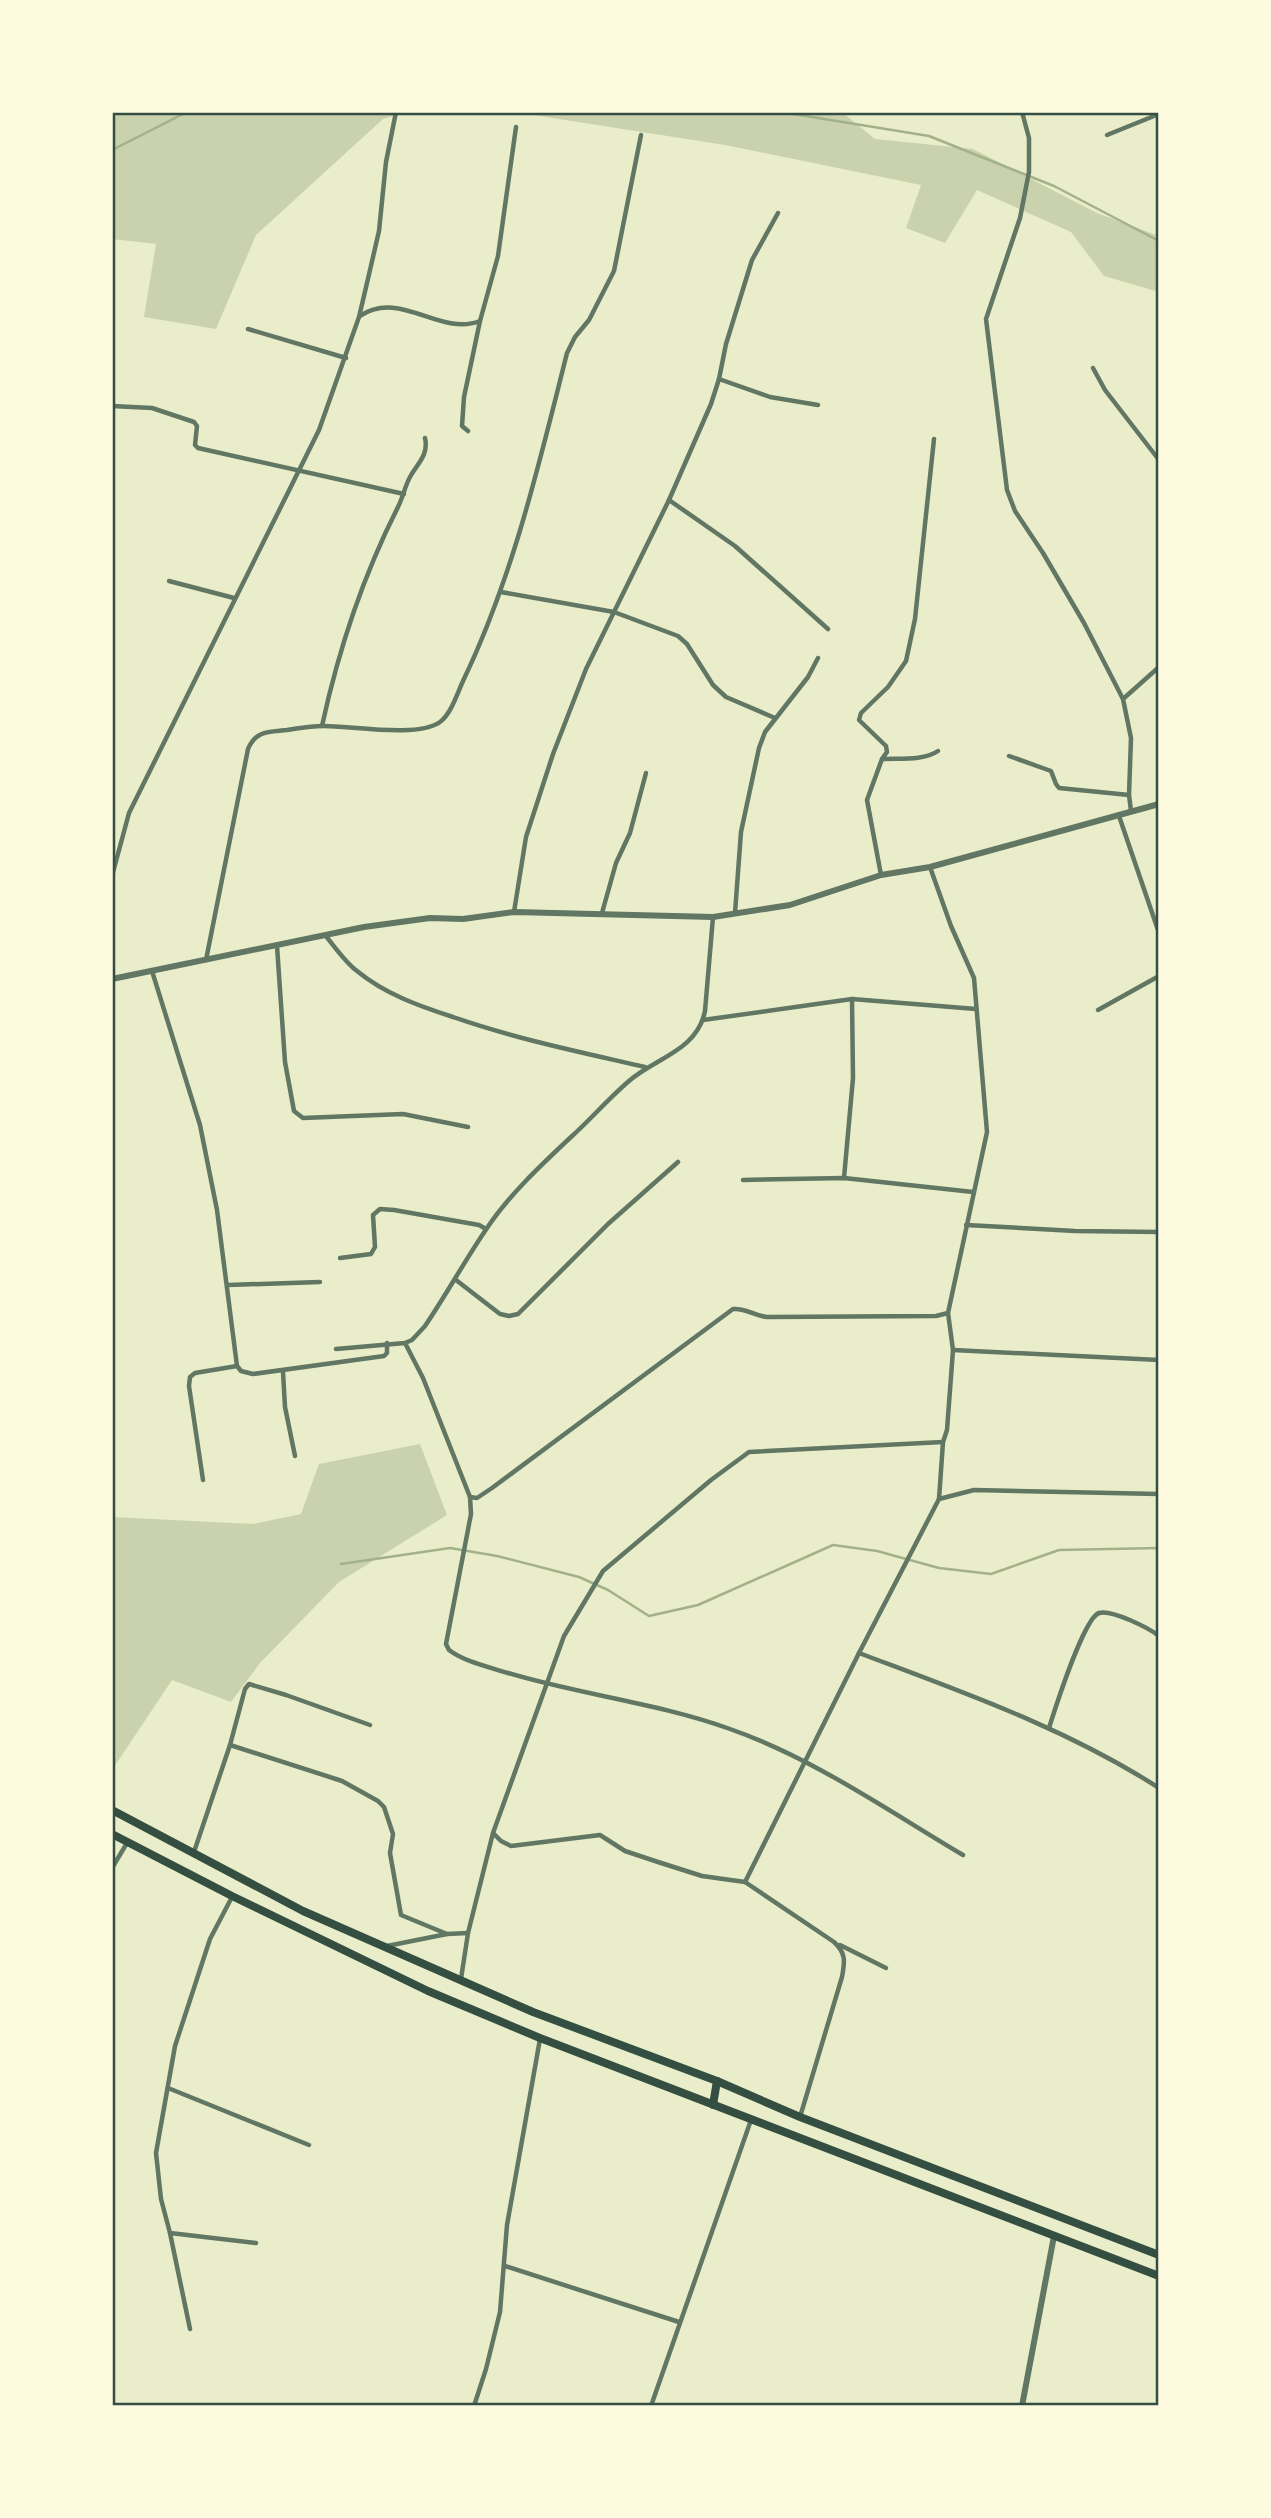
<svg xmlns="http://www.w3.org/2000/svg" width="1271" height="2518" viewBox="0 0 1271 2518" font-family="Raleway,sans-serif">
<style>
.green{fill:#cad2ad}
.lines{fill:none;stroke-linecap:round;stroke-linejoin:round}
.stream{stroke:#a3b18a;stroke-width:2.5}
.minor{stroke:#617663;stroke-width:4.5}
.tertiary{stroke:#617663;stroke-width:6}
.trunk{stroke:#344e41;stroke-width:8}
.neatline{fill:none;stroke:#344e41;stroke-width:2.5}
</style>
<rect width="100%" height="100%" fill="#e9edc9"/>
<g class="green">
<polygon points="112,112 407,112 383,119 256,235 216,329 144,317 156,244 112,239"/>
<polygon points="514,112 842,112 875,139 973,149 1097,213 1159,236 1159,292 1104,276 1071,232 977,190 945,243 906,228 921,185 725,145"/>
<polygon points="420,1444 447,1515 339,1582 260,1663 231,1702 172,1680 112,1770 112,1517 253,1524 301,1514 319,1464"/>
</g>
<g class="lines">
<g class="stream">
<polyline points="781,112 929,136 1054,186 1159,241"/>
<polyline points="112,150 187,112"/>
<polyline points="341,1564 450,1548 497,1556 579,1577 608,1590 649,1616 698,1605 833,1545 877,1551 939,1568 991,1574 1059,1550 1159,1548"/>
</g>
<g class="minor">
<polyline points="1022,112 1029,138 1029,172 1020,218 986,319 1007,490 1015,511 1043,553 1084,623 1123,699 1131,738 1129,795 1131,811"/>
<polyline points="1107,135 1159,114"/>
<path d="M360,316c40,-27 80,21 120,5"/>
<polyline points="248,329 346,358"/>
<polyline points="1093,368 1105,390 1159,460"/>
<polyline points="719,379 770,397 818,405"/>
<polyline points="112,406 152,408 194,422 197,426 195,445 198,448 404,494"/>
<polyline points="468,431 462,426 464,397 480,321 498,256 516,127"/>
<polyline points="669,500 735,546 828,629"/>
<polyline points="169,581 234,598"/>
<polyline points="501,592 614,612 678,636 687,644 713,685 726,697 775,718"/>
<polyline points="1123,699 1159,667"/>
<path d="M322,726c16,-74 42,-152 76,-219 5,-10 7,-21 12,-30 7,-13 19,-22 15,-39"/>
<polyline points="1009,756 1051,771 1056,784 1059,788 1129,795"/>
<path d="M882,759c18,-1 41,2 56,-8"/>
<polyline points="1119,816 1159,933"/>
<polyline points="881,875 867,800 882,759 887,752 886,746 859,720 861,713 888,687 906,661 915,619 934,439"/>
<polyline points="112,876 129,813 319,430 359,317 367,283 379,231 386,162 396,112"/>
<polyline points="514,912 526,837 553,754 586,669 669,500 711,404 719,379 726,344 752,260 778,213"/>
<polyline points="602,913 616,863 630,833 646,773"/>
<polyline points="735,913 741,832 759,748 765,732 808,677 818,658"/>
<path d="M325,935c10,12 20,27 32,36 28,23 62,35 96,46 63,22 127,35 192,50"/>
<polyline points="277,946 285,1062 294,1111 303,1118 403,1114 468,1127"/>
<path d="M206,960l42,-211c8,-19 21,-17 39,-19 12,-2 25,-4 37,-4 28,0 94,12 116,-4 11,-8 17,-28 23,-41 50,-104 76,-217 104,-328l8,-16 14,-17 25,-49 27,-136"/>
<polyline points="152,971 200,1125 217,1210 237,1366"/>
<polyline points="1098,1010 1159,976"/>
<polyline points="703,1020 852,999 976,1009"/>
<polyline points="844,1178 853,1078 852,999"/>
<polyline points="743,1180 844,1178 973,1192"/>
<polyline points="966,1225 1075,1231 1159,1232"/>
<polyline points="340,1258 371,1254 375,1247 373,1215 380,1209 394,1210 479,1225 486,1229"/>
<polyline points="456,1280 500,1314 509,1316 518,1314 608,1224 678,1162"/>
<polyline points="228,1285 320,1282"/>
<path d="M405,1343l18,35 47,119 1,17 -25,130 3,6c16,12 40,17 59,23 73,22 150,30 222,56 83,29 157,81 233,126"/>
<path d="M336,1349l69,-6 7,-3 13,-14c21,-31 39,-64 60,-95 22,-34 56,-66 86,-94 20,-18 38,-39 58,-56 26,-23 68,-30 76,-70l8,-94"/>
<polyline points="953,1350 1159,1360"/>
<polyline points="283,1372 285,1407 295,1456"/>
<polyline points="203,1480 189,1386 190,1377 195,1373 237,1366 241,1371 253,1374 384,1356 387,1353 387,1343"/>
<path d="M470,1497l7,1 15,-10 241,-179c14,-1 21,7 34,8l169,-1 12,-3"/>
<polyline points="939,1499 974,1490 1159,1494"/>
<path d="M859,1653c103,39 207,75 300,135"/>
<path d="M1049,1728c6,-19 35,-110 50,-115 12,-4 50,15 60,23"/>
<polyline points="230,1745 342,1781 378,1801 384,1807 393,1834 390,1853 401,1915 447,1934"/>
<path d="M494,1834l7,7 10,5 89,-11 25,16 33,11 44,14 43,6 89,60c12,11 11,19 8,35l-42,140"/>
<polyline points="194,1852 230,1745 245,1689 249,1684 286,1695 370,1725"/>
<polyline points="112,1868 127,1843"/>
<polyline points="745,1882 859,1653 939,1499 943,1442 947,1430 953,1350 948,1313 987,1132 974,978 951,926 930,867"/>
<polyline points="840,1945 886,1968"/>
<polyline points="387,1946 447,1934 468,1933"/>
<polyline points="461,1979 468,1933 493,1833 564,1636 603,1571 711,1480 749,1452 943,1442"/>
<polyline points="168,2088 309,2145"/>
<polyline points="170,2233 256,2243"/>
<polyline points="505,2266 679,2322"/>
<polyline points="190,2329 170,2233 161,2199 156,2153 175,2046 210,1939 232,1897"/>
<polyline points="474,2406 486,2369 500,2312 507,2225 540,2039"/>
<polyline points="651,2406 751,2120"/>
</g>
<g class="tertiary">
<polyline points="112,979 364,927 430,918 463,919 514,912 713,917 790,905 881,875 930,867 1159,804"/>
<polyline points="1022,2406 1054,2236"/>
</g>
<g class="trunk">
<polyline points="112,1810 303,1911 533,2012 717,2081 800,2117 1159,2255"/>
<polyline points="112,1834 232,1896 428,1991 540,2038 1159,2276"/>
<polyline points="713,2105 717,2081"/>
</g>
</g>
<rect width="1271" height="2518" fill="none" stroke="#fefae0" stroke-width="228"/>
<rect x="114" y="114" width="1043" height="2290" class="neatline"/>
</svg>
